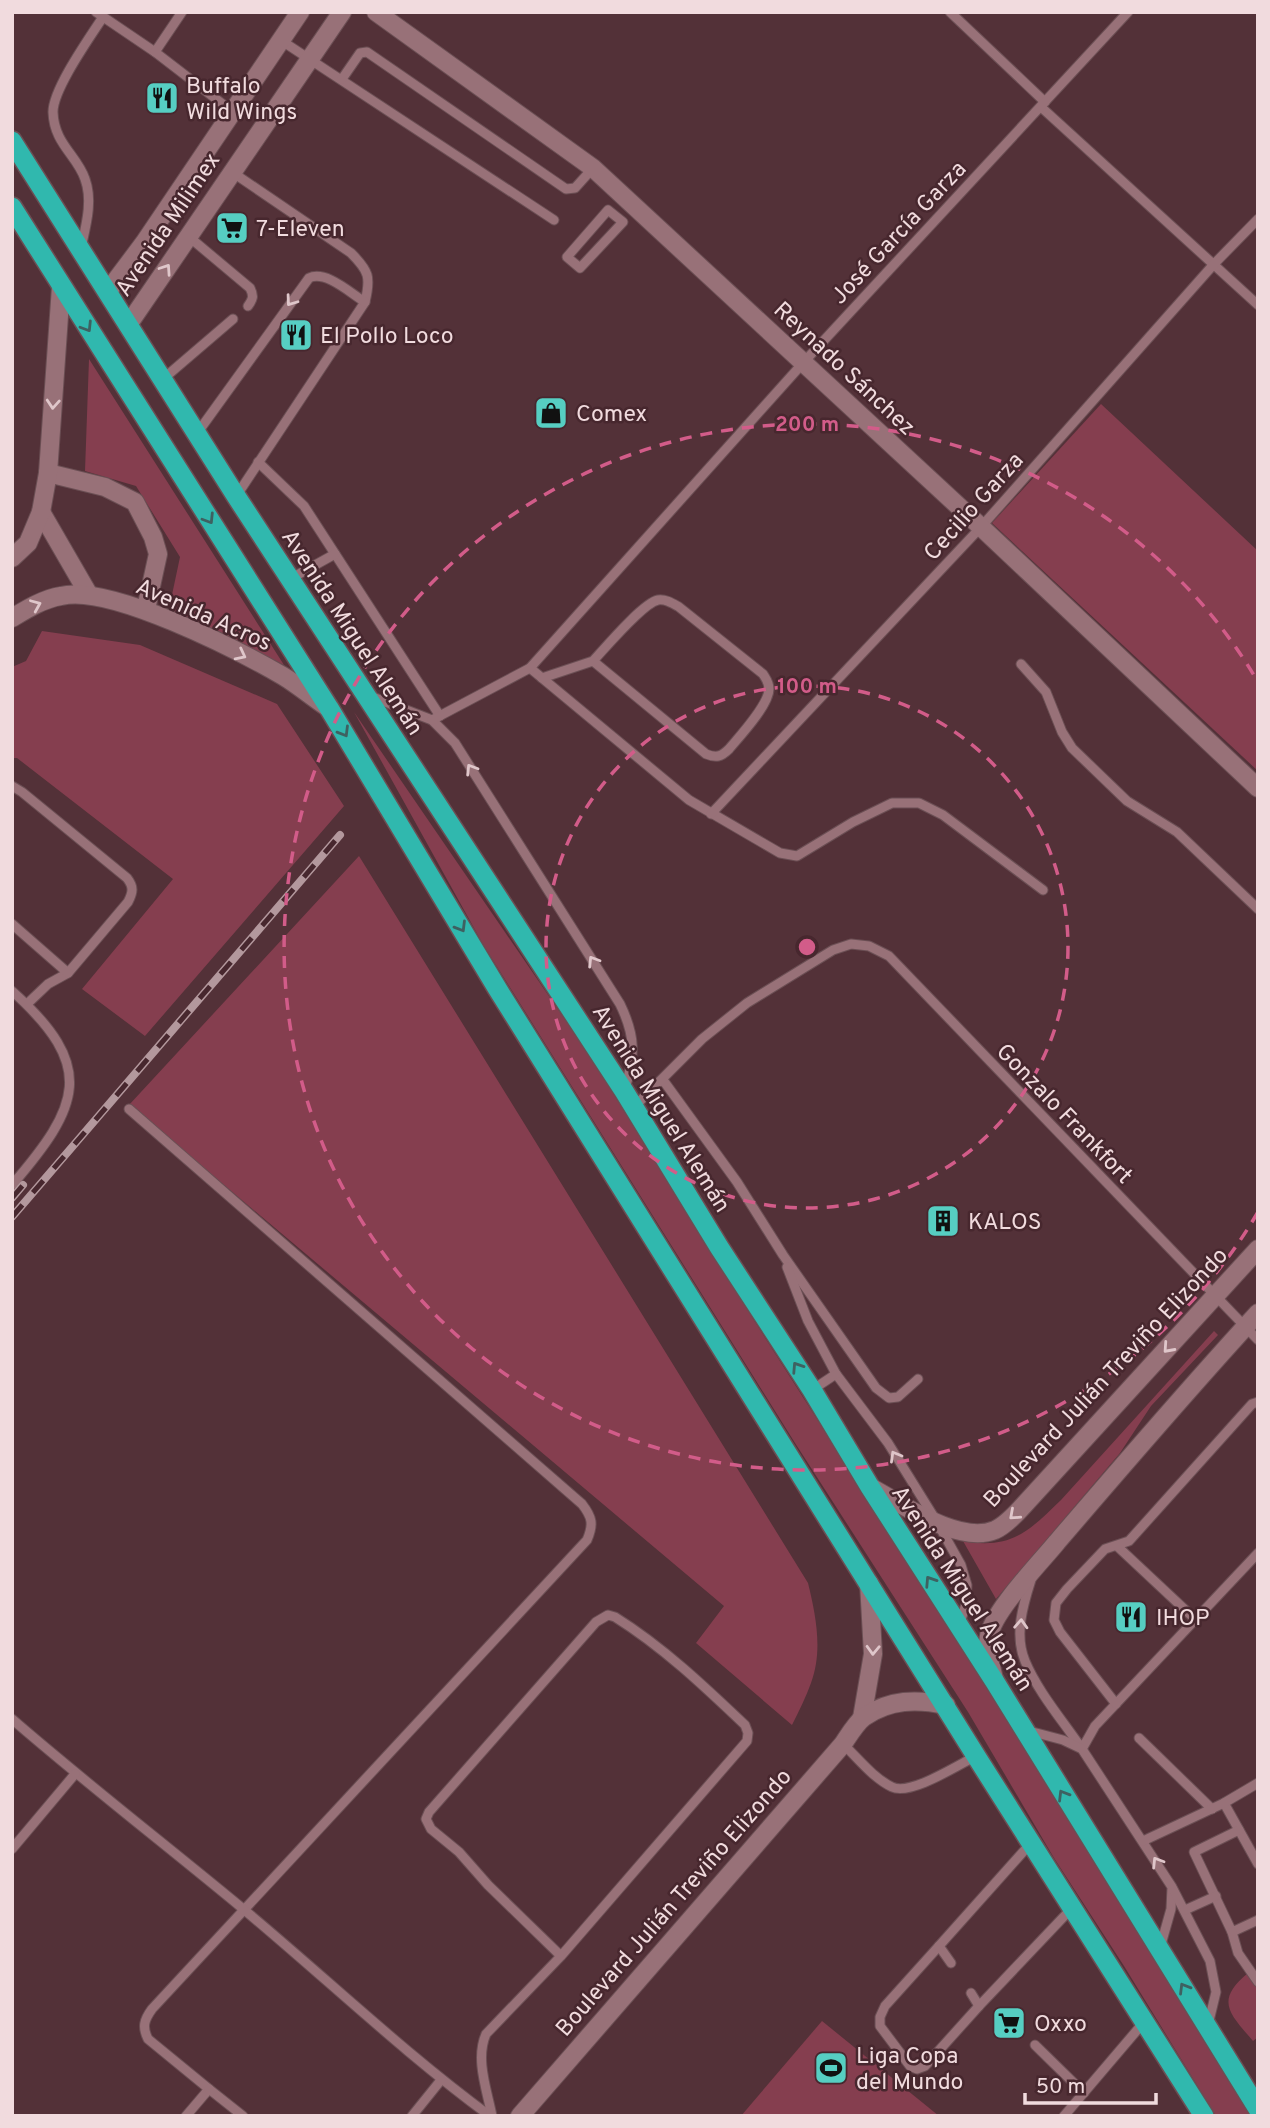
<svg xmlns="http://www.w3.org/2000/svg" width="1270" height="2128" viewBox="0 0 1270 2128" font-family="Overpass,sans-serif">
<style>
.green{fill:#853e4f}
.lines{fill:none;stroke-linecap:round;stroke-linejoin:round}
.service-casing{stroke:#6b4f54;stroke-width:11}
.minor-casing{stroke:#6b4f54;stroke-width:20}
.secondary-casing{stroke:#6b4f54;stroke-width:20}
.trunk-casing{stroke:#6b4f54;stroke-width:22}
.service{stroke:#987178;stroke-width:9}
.minor{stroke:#987178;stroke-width:18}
.secondary{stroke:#987178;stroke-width:18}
.trunk{stroke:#30b8ae;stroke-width:19}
.rail-casing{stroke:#b3989d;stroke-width:8}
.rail{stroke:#47272e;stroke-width:5;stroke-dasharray:16;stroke-linecap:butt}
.oneway{stroke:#dfc6ca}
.oneway2{stroke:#3e6161}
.ring{fill:none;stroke:#d25c89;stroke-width:3.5;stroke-dasharray:12 9}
.labels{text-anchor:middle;stroke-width:5;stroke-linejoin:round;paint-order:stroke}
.poi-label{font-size:23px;fill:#f1dbde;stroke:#47272e;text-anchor:start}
.street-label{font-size:23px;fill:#f1dbde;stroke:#47272e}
.centre{fill:#d25c89;stroke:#47272e;stroke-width:3.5}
.ring-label{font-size:21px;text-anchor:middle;font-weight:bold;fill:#d25c89;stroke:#47272e;stroke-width:5;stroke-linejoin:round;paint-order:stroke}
</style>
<rect width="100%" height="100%" fill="#533138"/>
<g class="green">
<polygon points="89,359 284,665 169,609 180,557 136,486 85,471"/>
<polygon points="1101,404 1258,551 1258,771 992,523"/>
<polygon points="42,631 140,645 277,704 344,806 145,1036 82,989 173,879 17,758 12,758 12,667 26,661"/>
<polygon points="354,712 590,1056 755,1322 953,1632 1252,2116 1216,2116 1124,1966 1054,1858 968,1712 795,1443 484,946"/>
<path d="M359,856l449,727c8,33 15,68 3,100 -5,14 -12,28 -19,42l-96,-82 28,-37 -595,-501z"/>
<path d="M1214,1331l4,4 -67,71 -31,47 -124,146 -33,-58c48,9 66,-10 98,-41z"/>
<path d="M1248,1973l10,14v50l-5,4c-23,-27 -39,-40 -5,-68z"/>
<polygon points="822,2021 939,2116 741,2116"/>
</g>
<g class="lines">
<defs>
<g id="service">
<polyline points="96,12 155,52"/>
<polyline points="182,12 155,52 233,112"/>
<polyline points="950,12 1045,102"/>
<polyline points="282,41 554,220"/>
<polyline points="342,79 360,53 367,52 566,189 575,188 593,168"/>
<polyline points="1041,107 1258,305"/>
<path d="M232,172l119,81c18,18 20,24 14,49l-128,193"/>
<polygon points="608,210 623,222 580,268 567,257"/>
<path d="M188,236l62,52c4,8 3,11 -2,18"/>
<path d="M81,248c5,-23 12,-47 4,-69 -8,-24 -31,-35 -32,-67 0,-23 37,-75 50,-95"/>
<polyline points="163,379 233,319"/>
<path d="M198,432l111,-154c17,-8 41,15 56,24"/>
<polyline points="258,462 304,506 440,716"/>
<polyline points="290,579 335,554"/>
<polyline points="1021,664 1046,692 1062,732 1072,748 1127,801 1177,832 1258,909"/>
<polyline points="530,668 689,800 780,853 797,856 853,822 892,803 919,803 943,815 1043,890"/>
<path d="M542,678l51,-17 113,93c10,4 15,3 23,-5 11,-13 40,-44 40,-60 0,-7 -3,-10 -6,-15l-84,-67c-7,-4 -13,-8 -21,-7 -15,3 -53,48 -65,61"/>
<path d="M370,696l62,24 23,23 165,261c16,33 15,51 5,85"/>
<polyline points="432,720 530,668 803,363 1128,12"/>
<path d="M12,786l10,6 105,86c7,9 6,14 1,24l-60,71 -20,11 -21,20"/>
<polyline points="711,814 981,527 1214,264 1258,219"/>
<polyline points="12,924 68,973"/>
<path d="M12,991c85,76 68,115 0,194"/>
<polyline points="663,1080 737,1182 783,1255 876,1388 889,1398 898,1397 918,1379"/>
<polyline points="634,1107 702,1039 747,1003 833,950 851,944 869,946 889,956 1258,1340"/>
<path d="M129,1109l453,395c10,13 12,20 5,36l-435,469c-8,11 -10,18 -4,30l61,50 -23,27"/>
<polyline points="787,1267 808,1321 836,1374 888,1443 937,1522 961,1565 967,1585 966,1604 960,1623"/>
<polyline points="812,1390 836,1374"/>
<polyline points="1117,1546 1196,1620"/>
<path d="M1031,1580c-8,25 -17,55 -6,81 13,31 38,60 57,88l13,-23 163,-173"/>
<polyline points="1116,1704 1060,1632 1054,1620 1056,1603 1067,1589 1105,1549 1129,1541 1252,1404 1258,1402"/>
<path d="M12,1719c75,65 154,126 230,189 83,69 161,144 248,208"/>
<polyline points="1029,1731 1063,1740 1082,1749 1172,1887 1171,1909 1160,1948"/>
<polyline points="1139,1738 1212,1809"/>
<path d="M843,1744c14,13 30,34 49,43 18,9 66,-22 84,-31"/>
<polyline points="1224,1803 1258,1864"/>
<polyline points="1239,1830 1194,1852 1232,1932 1258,1920"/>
<polyline points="1143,1841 1224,1803 1258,1783"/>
<polyline points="12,1849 75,1774"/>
<polyline points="1173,1889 1210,1961 1216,1992 1208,2025"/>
<polyline points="1185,1910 1216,1896"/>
<polyline points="1232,1932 1238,1953 1258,1982"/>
<polyline points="939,1946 885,2006 880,2017 880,2026 910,2066 917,2069 925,2066 979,2006"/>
<polyline points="951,1963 939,1946 1031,1843"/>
<polyline points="971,1993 979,2006 1072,1908"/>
<polyline points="1035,2045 1084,2093"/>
<polyline points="209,2089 243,2116"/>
<polyline points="412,2116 441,2080"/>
<path d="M492,2116c-5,-26 -17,-57 -6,-82l75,-78 186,-215 1,-8 -3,-8c-41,-39 -82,-78 -130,-108l-7,-2 -12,7 -167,190 -3,7 5,10 28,23 29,33 73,71"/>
<polyline points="1064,2116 1144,2022"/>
</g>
<g id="minor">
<polyline points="376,12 593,168 981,527 1258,788"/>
<polyline points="108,291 144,243 300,12"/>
<polyline points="128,325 342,12"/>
<polyline points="48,473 105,487 135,502 153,537 158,554 146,609"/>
<polyline points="41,512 89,595"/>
<polyline points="12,558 28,543 41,512 48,473 61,287"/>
<path d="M12,618c15,-9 31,-19 49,-22 49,-12 177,54 222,80 15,9 29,21 44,31"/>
<polyline points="862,1718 873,1654 869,1583"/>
<path d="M520,2116l323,-372c6,-9 13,-21 21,-27 26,-18 53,-18 82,-12"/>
</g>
<g id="secondary">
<path d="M870,1487c32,17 89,58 125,43 11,-5 21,-16 29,-25l234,-256"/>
<path d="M994,1679c-3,-13 -8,-29 -5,-43 4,-25 51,-73 68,-94 66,-77 132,-154 201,-229"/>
</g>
<g id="trunk">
<polyline points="12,141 236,496 624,1091 719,1247 812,1390 870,1487 995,1682 1258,2109"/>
<polyline points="12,207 329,708 497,988 976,1756 1204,2116"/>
</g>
</defs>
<use href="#service" class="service-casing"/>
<use href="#minor" class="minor-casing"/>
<use href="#secondary" class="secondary-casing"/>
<use href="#trunk" class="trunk-casing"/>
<use href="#service" class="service"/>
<use href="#minor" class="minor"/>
<use href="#secondary" class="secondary"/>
<use href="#trunk" class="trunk"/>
<defs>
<g id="rail">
<polyline points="12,1198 23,1185"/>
<polyline points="12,1217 340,835"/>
</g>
</defs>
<use href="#rail" class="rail-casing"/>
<use href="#rail" class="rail"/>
</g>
<defs><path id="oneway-chevron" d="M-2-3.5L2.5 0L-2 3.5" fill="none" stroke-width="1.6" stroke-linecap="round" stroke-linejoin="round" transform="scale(1.75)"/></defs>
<g class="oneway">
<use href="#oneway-chevron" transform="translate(166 269) rotate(-56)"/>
<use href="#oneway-chevron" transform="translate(291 301) rotate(126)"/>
<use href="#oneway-chevron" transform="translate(53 404) rotate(94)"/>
<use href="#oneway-chevron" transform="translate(36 605) rotate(-23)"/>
<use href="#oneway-chevron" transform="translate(241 655) rotate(27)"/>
<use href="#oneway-chevron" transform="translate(471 769) rotate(-122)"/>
<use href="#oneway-chevron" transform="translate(593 961) rotate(-122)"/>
<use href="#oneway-chevron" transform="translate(1168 1348) rotate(132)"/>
<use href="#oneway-chevron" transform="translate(895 1456) rotate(-120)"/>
<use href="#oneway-chevron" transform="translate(1014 1515) rotate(138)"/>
<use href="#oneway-chevron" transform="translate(1021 1624) rotate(-87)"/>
<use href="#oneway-chevron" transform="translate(873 1650) rotate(92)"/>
<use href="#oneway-chevron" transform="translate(1157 1862) rotate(-122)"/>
</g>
<g class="oneway2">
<use href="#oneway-chevron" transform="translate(87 327) rotate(58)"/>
<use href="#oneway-chevron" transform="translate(209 519) rotate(58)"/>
<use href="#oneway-chevron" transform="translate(344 732) rotate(59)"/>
<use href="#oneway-chevron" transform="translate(461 927) rotate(59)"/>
<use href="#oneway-chevron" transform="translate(797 1367) rotate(-123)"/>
<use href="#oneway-chevron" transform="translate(930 1581) rotate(-123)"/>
<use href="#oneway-chevron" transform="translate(1063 1795) rotate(-121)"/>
<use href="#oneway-chevron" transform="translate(1184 1988) rotate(-121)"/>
</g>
<g class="ring">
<circle cx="807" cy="947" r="261"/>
<path d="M1258 1212A523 523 0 1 1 1258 682"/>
</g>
<defs>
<symbol id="restaurant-square" viewBox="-11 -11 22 22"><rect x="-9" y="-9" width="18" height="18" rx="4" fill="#56cec2" stroke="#47272e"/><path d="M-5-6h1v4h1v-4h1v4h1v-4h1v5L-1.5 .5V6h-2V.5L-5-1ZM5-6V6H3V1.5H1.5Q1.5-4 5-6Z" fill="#111"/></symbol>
<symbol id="supermarket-square" viewBox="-11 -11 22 22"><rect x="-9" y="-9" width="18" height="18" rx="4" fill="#56cec2" stroke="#47272e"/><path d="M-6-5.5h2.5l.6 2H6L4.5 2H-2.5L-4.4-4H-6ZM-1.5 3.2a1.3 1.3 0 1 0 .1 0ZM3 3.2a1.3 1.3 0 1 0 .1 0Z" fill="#111"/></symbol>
<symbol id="shop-square" viewBox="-11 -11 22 22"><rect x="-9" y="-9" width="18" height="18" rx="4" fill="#56cec2" stroke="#47272e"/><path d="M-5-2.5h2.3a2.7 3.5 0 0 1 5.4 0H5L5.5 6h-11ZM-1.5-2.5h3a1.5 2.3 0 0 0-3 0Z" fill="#111"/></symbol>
<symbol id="building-square" viewBox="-11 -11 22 22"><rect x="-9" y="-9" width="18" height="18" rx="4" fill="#56cec2" stroke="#47272e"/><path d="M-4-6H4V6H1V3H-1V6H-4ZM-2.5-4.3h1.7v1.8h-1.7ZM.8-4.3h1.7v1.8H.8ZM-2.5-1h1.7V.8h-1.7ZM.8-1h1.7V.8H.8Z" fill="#111"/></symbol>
<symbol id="stadium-square" viewBox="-11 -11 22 22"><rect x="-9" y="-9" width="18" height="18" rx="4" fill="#56cec2" stroke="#47272e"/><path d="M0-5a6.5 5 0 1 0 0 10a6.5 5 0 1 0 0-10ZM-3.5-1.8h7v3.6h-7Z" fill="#111"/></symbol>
</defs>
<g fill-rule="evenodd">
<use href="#restaurant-square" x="143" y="79" width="38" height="38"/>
<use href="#supermarket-square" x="213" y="209" width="38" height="38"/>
<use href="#restaurant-square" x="277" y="316" width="38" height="38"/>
<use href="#shop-square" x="532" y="394" width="38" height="38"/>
<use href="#building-square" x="924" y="1202" width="38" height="38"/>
<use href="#restaurant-square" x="1112" y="1598" width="38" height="38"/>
<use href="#supermarket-square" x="990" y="2004" width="38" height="38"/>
<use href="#stadium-square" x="812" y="2049" width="38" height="38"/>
</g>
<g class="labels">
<g class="poi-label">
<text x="186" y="93">Buffalo<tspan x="186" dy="26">Wild Wings</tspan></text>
<text x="256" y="236">7-Eleven</text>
<text x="320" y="343">El Pollo Loco</text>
<text x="576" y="421">Comex</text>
<text x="968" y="1229">KALOS</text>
<text x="1156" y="1625">IHOP</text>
<text x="1034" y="2031">Oxxo</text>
<text x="856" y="2063">Liga Copa<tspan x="856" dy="26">del Mundo</tspan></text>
</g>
<g class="street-label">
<text transform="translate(167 224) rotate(-56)" y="8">Avenida Milimex</text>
<text transform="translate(898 232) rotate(-47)" y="8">José García Garza</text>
<text transform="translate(845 368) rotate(43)" y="8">Reynado Sánchez</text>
<text transform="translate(973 506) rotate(-48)" y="8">Cecilio Garza</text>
<text transform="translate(204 614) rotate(24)" y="8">Avenida Acros</text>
<text transform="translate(353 632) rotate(57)" y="8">Avenida Miguel Alemán</text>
<text transform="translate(662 1108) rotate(58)" y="8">Avenida Miguel Alemán</text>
<text transform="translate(1065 1113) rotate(46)" y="8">Gonzalo Frankfort</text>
<text transform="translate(1105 1377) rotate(-47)" y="8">Boulevard Julián Treviño Elizondo</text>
<text transform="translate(963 1588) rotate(57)" y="8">Avenida Miguel Alemán</text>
<text transform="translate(673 1902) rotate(-49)" y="8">Boulevard Julián Treviño Elizondo</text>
</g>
</g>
<circle cx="807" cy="947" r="10" class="centre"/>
<g class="ring-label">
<text x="807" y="431">200 m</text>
<text x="807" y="693">100 m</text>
</g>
<rect width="1270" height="2128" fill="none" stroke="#f1dbde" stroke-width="28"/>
<path d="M1025 2093v10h131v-10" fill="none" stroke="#f1dbde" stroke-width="3.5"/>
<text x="1036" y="2093" font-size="21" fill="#f1dbde" stroke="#47272e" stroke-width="5" paint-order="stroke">50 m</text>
</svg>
